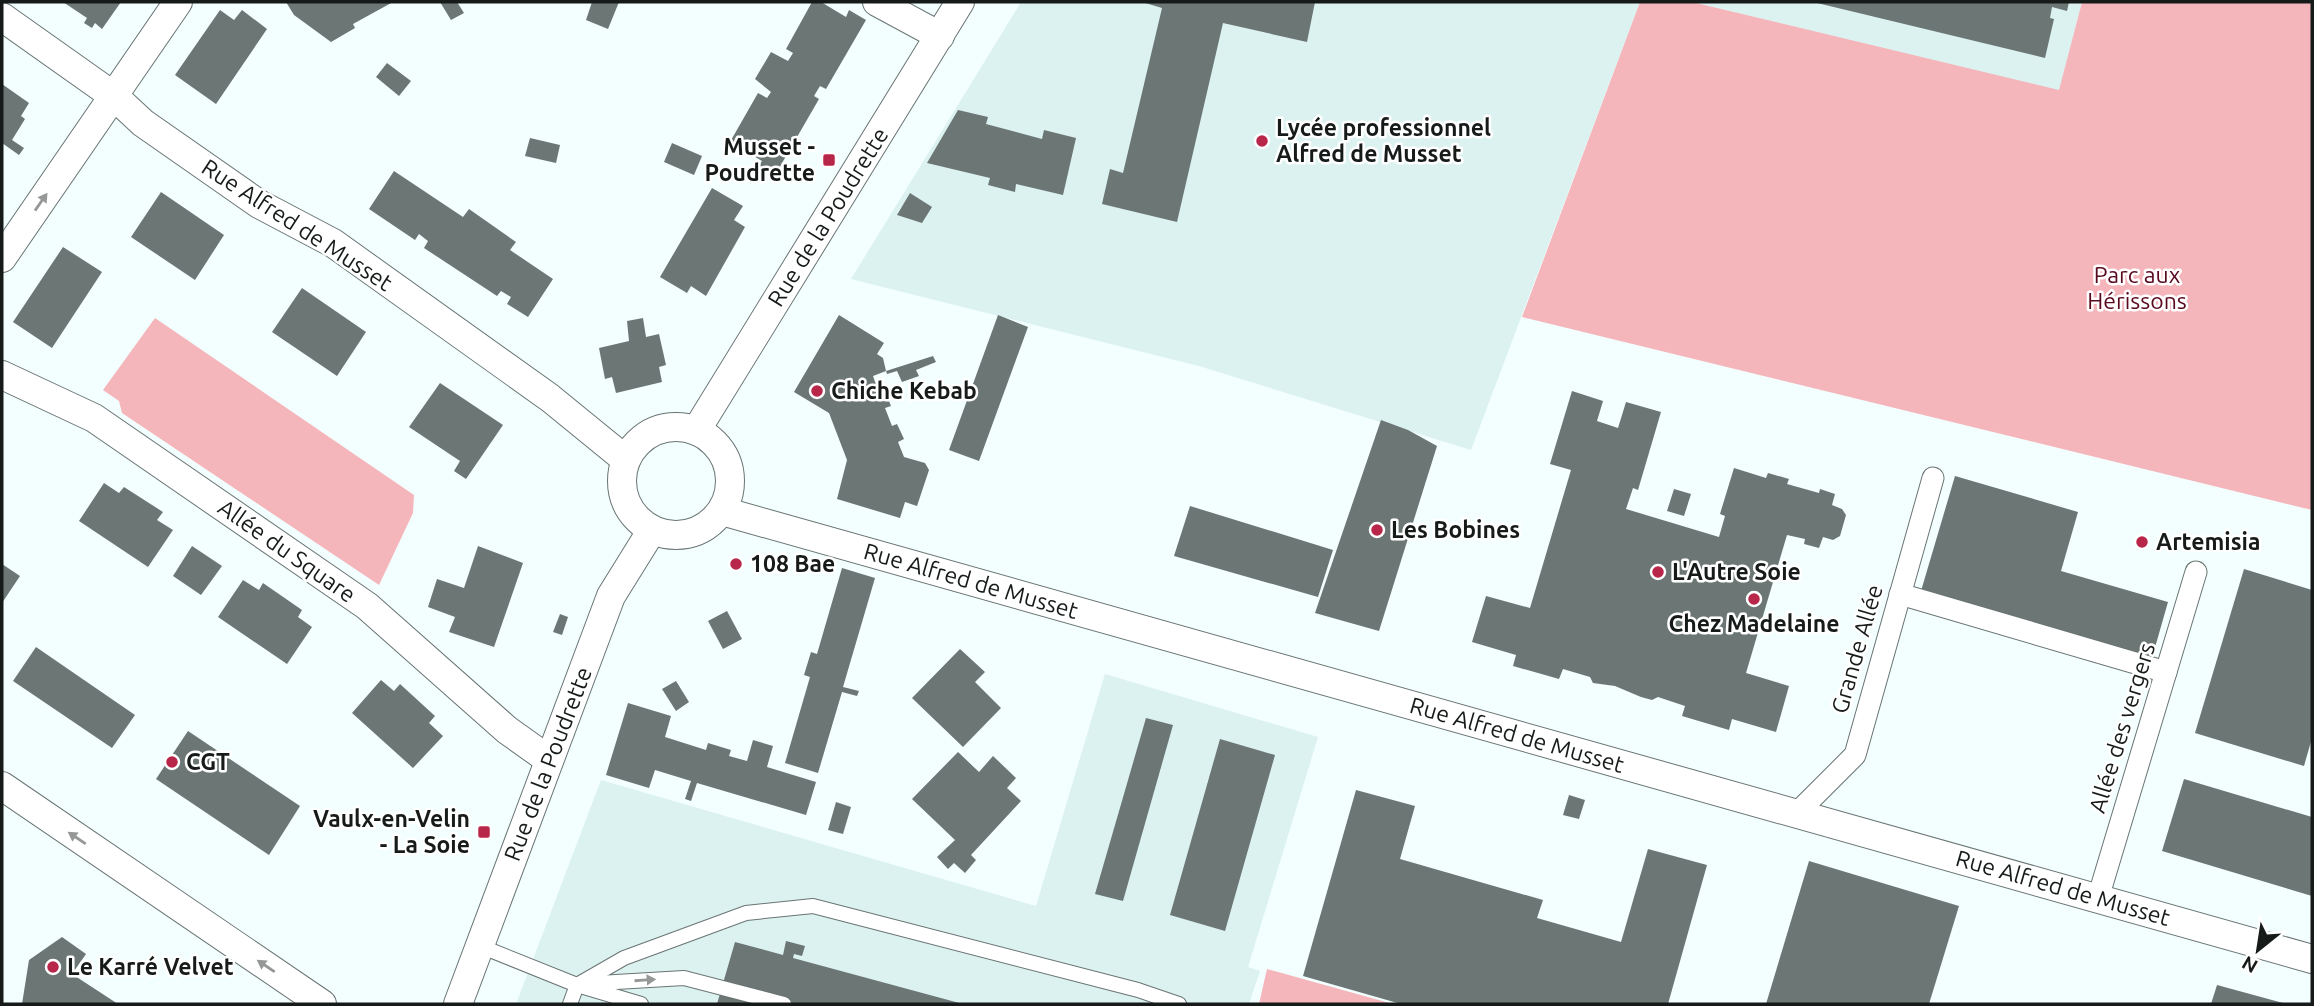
<svg xmlns="http://www.w3.org/2000/svg" width="2314" height="1006" viewBox="0 0 2314 1006" font-family="Ubuntu,sans-serif">
<style>
.built{fill:#dcf2f1}
.green{fill:#f5b6bb}
.building{fill:#6b7675}
.lines{fill:none;stroke-linecap:round;stroke-linejoin:round}
.service-casing{stroke:#697473;stroke-width:16}
.pedestrian-casing{stroke:#697473;stroke-width:23}
.minor-casing{stroke:#697473;stroke-width:30}
.service{stroke:#fff;stroke-width:14}
.pedestrian{stroke:#fff;stroke-width:21}
.minor{stroke:#fff;stroke-width:28}
.oneway{fill:#969898}
.poi-dot{fill:#b82749;stroke:#fff;stroke-width:2.5}
.labels{text-anchor:middle;stroke-width:5;stroke-linejoin:round;paint-order:stroke}
.poi-label{font-size:23px;font-weight:bold;fill:#161b1a;stroke:#fff;text-anchor:start}
.street-label{font-size:23px;fill:#161b1a;stroke:#fff}
.park-label{font-size:23px;fill:#59091e;stroke:#fff}
</style>
<rect width="100%" height="100%" fill="#f2fffe"/>
<g class="built">
<polygon points="1021,2 1640,2 1471,450 1199,366 851,279"/>
<polygon points="1692,2 2082,2 2059,91"/>
<polygon points="1105,674 1318,737 1248,967 1260,971 1249,1004 516,1004 601,780 1036,906"/>
</g>
<g class="green">
<polygon points="1640,2 1692,2 2059,90 2082,2 2312,2 2312,510 1522,317"/>
<polygon points="155,318 414,495 413,513 379,585 122,413 119,401 103,390"/>
<polygon points="1267,969 1393,1004 1259,1004"/>
</g>
<g class="building">
<polygon points="63,2 121,2 102,29 95,23 92,28 84,23 87,18"/>
<polygon points="286,2 393,2 353,24 355,28 331,42 294,15"/>
<polygon points="440,2 457,2 464,13 451,20"/>
<polygon points="592,2 619,2 608,29 586,20"/>
<polygon points="812,2 821,2 846,17 849,10 866,20 826,89 820,86 814,96 819,99 774,177 758,167 762,161 730,142 758,93 767,98 771,92 755,79 771,52 788,61 793,53 786,49"/>
<polygon points="1142,2 1315,2 1307,42 1223,23 1177,222 1102,204 1110,169 1123,173 1162,8"/>
<polygon points="1813,2 2069,2 2067,11 2052,7 2050,18 2054,19 2045,58"/>
<polygon points="220,10 234,20 242,10 267,29 216,104 175,75"/>
<polygon points="387,63 411,81 399,96 376,77"/>
<polygon points="2,84 29,103 21,116 25,119 12,140 24,148 19,155 2,143"/>
<polygon points="958,110 988,117 986,124 1042,139 1044,130 1076,138 1063,195 1016,184 1015,192 988,185 990,178 927,163"/>
<polygon points="530,138 560,145 556,163 525,156"/>
<polygon points="672,143 702,156 694,175 664,162"/>
<polygon points="394,171 463,217 469,209 516,242 510,250 553,279 528,317 507,304 511,297 501,291 497,296 424,248 428,241 419,234 415,240 369,209"/>
<polygon points="712,188 743,206 734,220 745,227 706,296 691,286 687,293 660,277"/>
<polygon points="161,192 224,235 195,280 131,237"/>
<polygon points="910,193 932,207 922,223 897,215"/>
<polygon points="63,247 102,272 52,348 13,322"/>
<polygon points="302,288 366,332 337,376 272,332"/>
<polygon points="839,315 884,343 877,354 883,358 886,371 873,376 879,393 885,391 891,406 885,408 892,426 897,424 904,439 898,442 904,457 925,463 929,470 917,506 905,502 900,518 837,499 847,460 829,413 794,392"/>
<polygon points="998,315 1028,327 979,461 949,450"/>
<polygon points="643,318 646,337 659,334 666,365 659,367 662,382 616,393 612,377 605,379 599,348 629,341 627,321"/>
<polygon points="933,356 936,362 916,370 919,376 902,382 897,371 887,374 886,371"/>
<polygon points="440,383 503,425 466,479 454,471 460,461 409,427"/>
<polygon points="1572,391 1603,401 1597,421 1618,428 1626,402 1661,412 1638,490 1633,488 1626,509 1719,537 1725,516 1720,514 1734,468 1766,478 1768,473 1789,479 1787,484 1819,493 1820,489 1835,494 1832,505 1842,509 1846,515 1840,536 1833,540 1823,537 1819,548 1804,544 1805,539 1787,535 1746,673 1789,686 1776,732 1732,719 1729,730 1682,716 1685,706 1658,697 1652,700 1641,697 1615,686 1593,683 1590,677 1563,669 1559,679 1513,666 1516,655 1472,642 1486,596 1530,608 1571,470 1550,464"/>
<polygon points="1381,420 1408,430 1437,446 1379,631 1315,613"/>
<polygon points="1955,476 2078,512 2061,571 2168,602 2152,658 1921,591"/>
<polygon points="104,483 119,493 124,487 163,512 157,520 173,530 148,567 79,521"/>
<polygon points="1674,489 1691,494 1684,516 1667,511"/>
<polygon points="1190,506 1333,550 1318,597 1174,556"/>
<polygon points="192,546 222,566 201,595 173,576"/>
<polygon points="478,546 523,563 494,647 449,632 455,617 428,607 437,579 464,588"/>
<polygon points="2,564 20,576 2,603"/>
<polygon points="842,568 875,578 843,687 859,691 857,696 842,692 818,773 785,763 810,677 804,675 811,652 817,654"/>
<polygon points="2244,569 2312,590 2312,738 2304,766 2195,733"/>
<polygon points="243,580 259,590 263,583 302,610 298,617 312,627 287,664 218,617"/>
<polygon points="727,611 742,639 723,649 708,621"/>
<polygon points="560,614 568,617 562,635 553,632"/>
<polygon points="36,647 135,715 112,748 13,681"/>
<polygon points="960,649 985,672 975,682 1001,708 963,747 912,698"/>
<polygon points="381,680 394,691 400,684 435,716 429,723 443,736 413,768 352,713"/>
<polygon points="676,681 689,702 676,711 662,689"/>
<polygon points="628,703 671,716 665,737 706,750 708,743 731,750 729,756 747,761 753,740 773,746 767,767 816,782 806,815 697,783 691,801 685,799 691,781 655,770 649,788 606,775"/>
<polygon points="1146,718 1173,725 1123,901 1095,894"/>
<polygon points="188,731 300,806 269,855 156,779"/>
<polygon points="1220,739 1275,755 1225,931 1170,915"/>
<polygon points="958,752 979,772 993,756 1016,778 1007,788 1021,801 971,855 976,860 965,873 954,863 948,869 937,857 955,840 912,799"/>
<polygon points="2184,779 2312,817 2312,896 2162,851"/>
<polygon points="1356,790 1415,806 1400,859 1543,900 1537,918 1621,942 1648,849 1707,865 1668,1004 1401,1004 1303,976"/>
<polygon points="1569,795 1585,800 1579,819 1563,815"/>
<polygon points="836,802 851,807 843,834 828,830"/>
<polygon points="1809,861 1959,906 1929,1004 1766,1004"/>
<polygon points="62,937 86,954 72,974 118,1004 22,1004 29,960"/>
<polygon points="786,941 805,946 802,956 794,954 793,958 963,1004 717,1004 735,942 783,955"/>
<polygon points="2217,985 2283,1003 2283,1004 2211,1004"/>
</g>
<g class="lines">
<defs>
<g id="service">
<polyline points="480,946 577,985 641,1004"/>
<polyline points="582,984 684,978 784,1004"/>
<polyline points="570,1004 577,985 624,958 746,913 813,906 1138,990 1179,1004"/>
</g>
<g id="pedestrian">
<polyline points="1900,594 2166,672"/>
<polyline points="1797,813 1855,755 1933,478"/>
<polyline points="2098,898 2196,572"/>
</g>
<g id="minor">
<polyline points="877,2 940,36"/>
<polyline points="2,17 115,97 143,123 259,204 333,243 550,398 626,460"/>
<polyline points="2,258 178,2"/>
<polyline points="2,375 94,418 367,606 507,730 549,760"/>
<circle cx="676" cy="481" r="54"/>
<polyline points="696,431 960,2"/>
<polyline points="722,511 2312,959"/>
<polyline points="2,786 322,1004"/>
<polyline points="458,1004 611,596 652,530"/>
</g>
</defs>
<use href="#service" class="service-casing"/>
<use href="#pedestrian" class="pedestrian-casing"/>
<use href="#minor" class="minor-casing"/>
<use href="#service" class="service"/>
<use href="#pedestrian" class="pedestrian"/>
<use href="#minor" class="minor"/>
</g>
<defs><path id="oneway-solid" d="M-6-.8H1V-3.2L6.5 0L1 3.2V.8H-6Z" transform="scale(1.75)"/></defs>
<g class="oneway">
<use href="#oneway-solid" transform="translate(41 202) rotate(-55)"/>
<use href="#oneway-solid" transform="translate(77 838) rotate(-146)"/>
<use href="#oneway-solid" transform="translate(266 966) rotate(-146)"/>
<use href="#oneway-solid" transform="translate(645 980) rotate(-4)"/>
</g>
<g class="poi-dot">
<circle cx="1262" cy="141" r="7"/>
<rect x="822" y="153" width="14" height="14" rx="3.5"/>
<circle cx="817" cy="391" r="7"/>
<circle cx="1377" cy="530" r="7"/>
<circle cx="2142" cy="542" r="7"/>
<circle cx="736" cy="564" r="7"/>
<circle cx="1658" cy="572" r="7"/>
<circle cx="1754" cy="599" r="7"/>
<circle cx="172" cy="762" r="7"/>
<rect x="477" y="825" width="14" height="14" rx="3.5"/>
<circle cx="53" cy="967" r="7"/>
</g>
<g class="labels">
<g class="poi-label">
<text x="1276" y="136">Lycée professionnel<tspan x="1276" dy="26">Alfred de Musset</tspan></text>
<text x="815" y="155" text-anchor="end">Musset -<tspan x="815" dy="26">Poudrette</tspan></text>
<text x="831" y="399">Chiche Kebab</text>
<text x="1391" y="538">Les Bobines</text>
<text x="2156" y="550">Artemisia</text>
<text x="750" y="572">108 Bae</text>
<text x="1672" y="580">L'Autre Soie</text>
<text x="1754" y="632" text-anchor="middle">Chez Madelaine</text>
<text x="186" y="770">CGT</text>
<text x="470" y="827" text-anchor="end">Vaulx-en-Velin<tspan x="470" dy="26">- La Soie</tspan></text>
<text x="67" y="975">Le Karré Velvet</text>
</g>
<g class="street-label">
<text transform="translate(828 217) rotate(-58)" y="8">Rue de la Poudrette</text>
<text transform="translate(297 225) rotate(33)" y="8">Rue Alfred de Musset</text>
<text transform="translate(287 551) rotate(35)" y="8">Allée du Square</text>
<text transform="translate(971 581) rotate(16)" y="8">Rue Alfred de Musset</text>
<text transform="translate(1857 649) rotate(-74)" y="8">Grande Allée</text>
<text transform="translate(2122 728) rotate(-73)" y="8">Allée des vergers</text>
<text transform="translate(1517 735) rotate(16)" y="8">Rue Alfred de Musset</text>
<text transform="translate(548 764) rotate(-69)" y="8">Rue de la Poudrette</text>
<text transform="translate(2063 888) rotate(16)" y="8">Rue Alfred de Musset</text>
</g>
<g class="park-label">
<text x="2137" y="283">Parc aux<tspan x="2137" dy="26">Hérissons</tspan></text>
</g>
</g>
<rect width="2314" height="1006" fill="none" stroke="#161b1a" stroke-width="7"/>
<g transform="translate(2258 950) rotate(210)" stroke="#ffffff" stroke-width="5" paint-order="stroke">
<path d="M0-5L12 26L0 18L-12 26Z" fill="#161b1a"/>
<text y="-10" font-size="19" font-weight="bold" text-anchor="middle" fill="#161b1a">N</text>
</g>
</svg>
